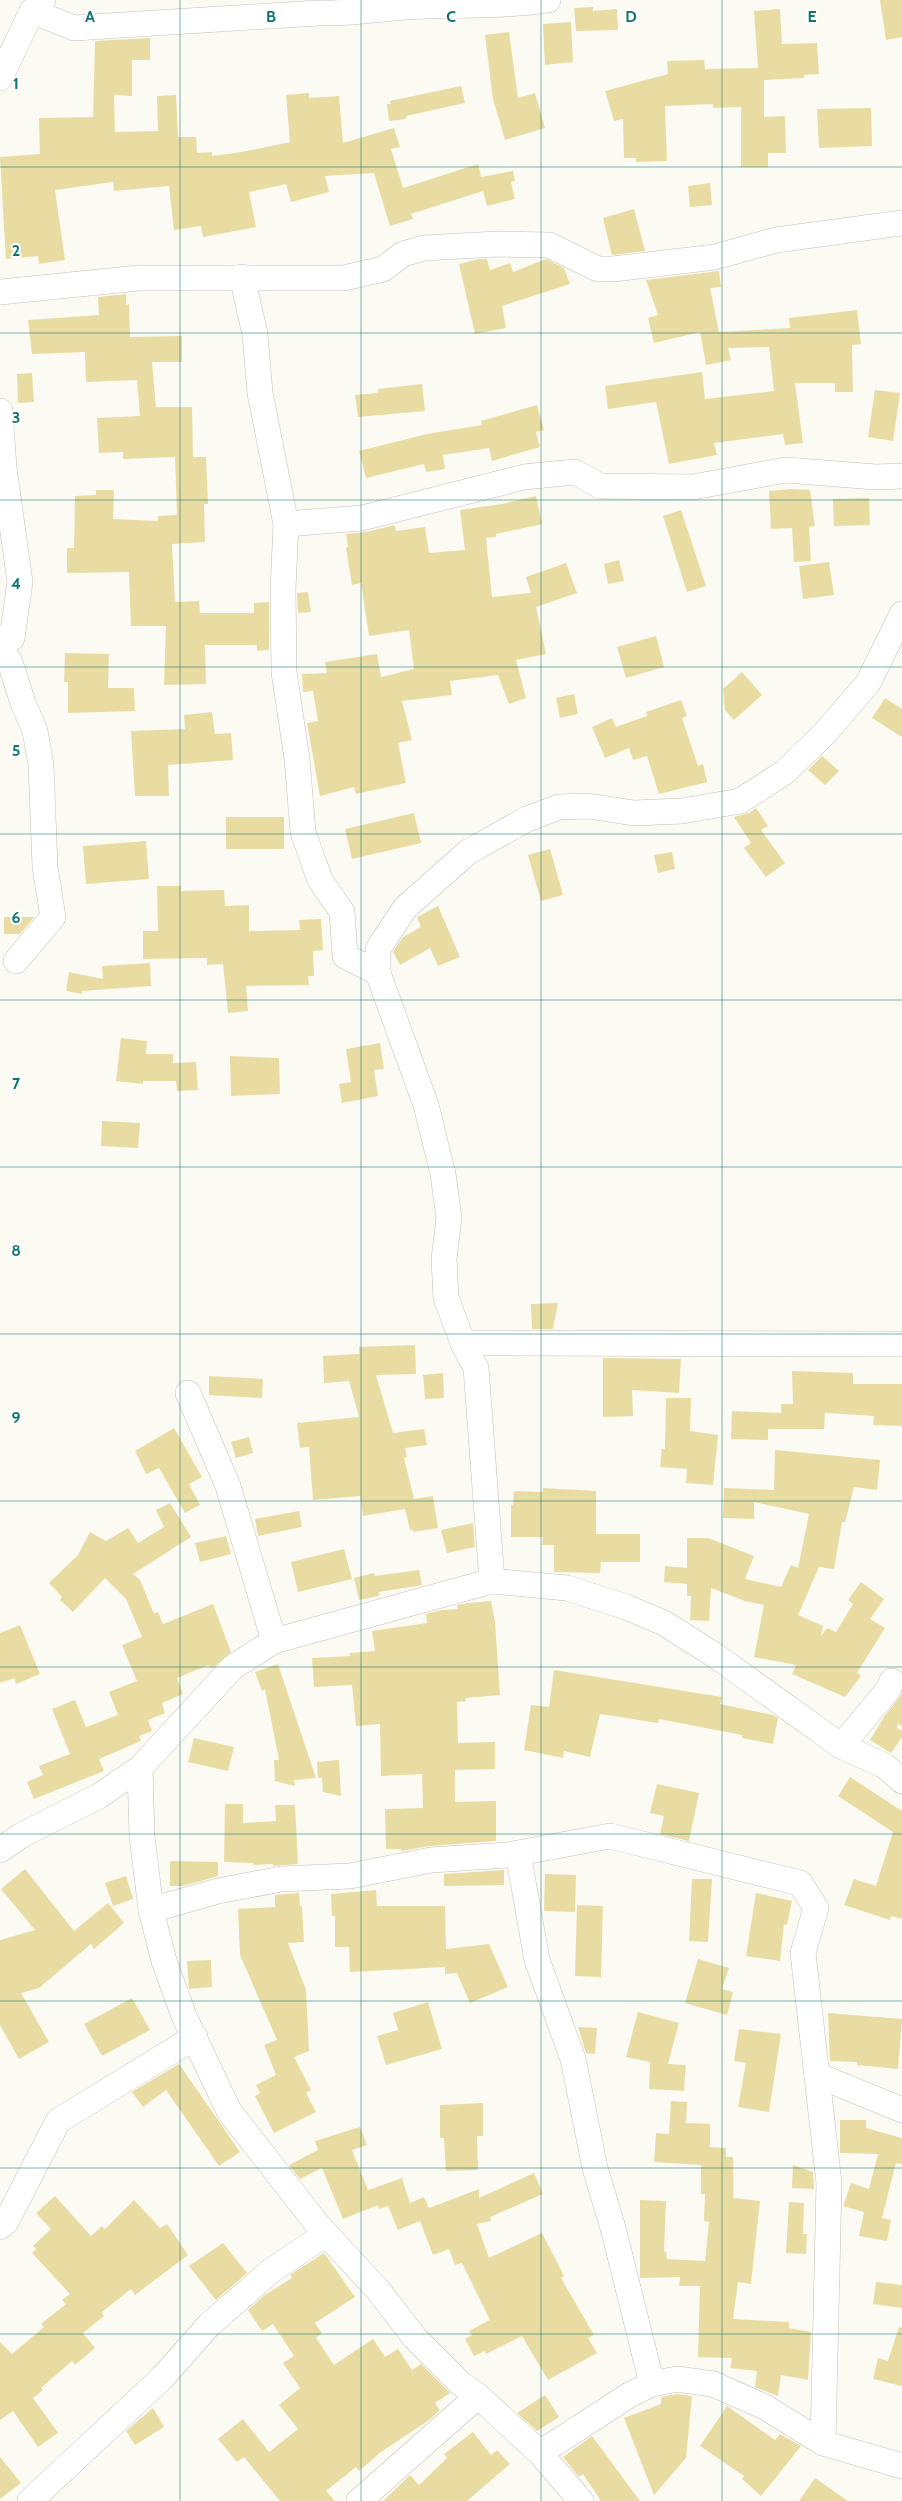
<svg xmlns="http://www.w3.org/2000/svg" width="902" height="2501" viewBox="0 0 902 2501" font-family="Cabin,sans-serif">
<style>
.building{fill:#e8dca2}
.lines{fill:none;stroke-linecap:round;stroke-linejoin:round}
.minor-casing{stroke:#c1bfb9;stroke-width:26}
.minor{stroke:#fff;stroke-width:25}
.grid{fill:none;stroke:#0f766e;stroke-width:1;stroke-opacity:0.55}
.grid-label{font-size:16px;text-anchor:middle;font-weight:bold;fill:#0f766e;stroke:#fff;stroke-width:4;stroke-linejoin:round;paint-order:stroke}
</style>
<rect width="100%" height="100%" fill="#fcfbf3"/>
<g class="building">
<polygon points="880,0 902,0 902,37 886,40"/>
<polygon points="593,7 593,11 617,9 618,30 576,31 574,8"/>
<polygon points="780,9 782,44 817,43 819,74 804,75 804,78 764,80 764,117 785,116 786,153 768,153 768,167 741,167 741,107 713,108 713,104 665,106 667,161 636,162 636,158 624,158 623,119 614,121 605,91 668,74 667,61 704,60 705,69 758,68 754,11"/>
<polygon points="571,22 573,62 545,65 543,24"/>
<polygon points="509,32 518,98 535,93 545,128 505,140 493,99 485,35"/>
<polygon points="150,38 150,60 132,60 132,96 114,95 115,132 158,131 157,96 176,95 178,137 196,137 197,153 212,152 212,156 242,152 290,142 286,95 309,93 309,98 339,96 343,143 394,128 400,147 391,149 403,188 478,164 481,177 513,171 515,181 511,182 515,199 487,206 483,191 411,214 413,219 390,226 374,173 325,176 329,192 291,202 286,184 249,192 256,227 203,237 201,226 174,230 169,186 114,191 113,182 55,190 65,260 39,264 38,256 6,259 0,157 40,154 39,118 93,117 95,41"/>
<polygon points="461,86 465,103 406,116 406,119 389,121 387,104 391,104 390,101"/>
<polygon points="871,108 872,146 819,148 817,109"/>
<polygon points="710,183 712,205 690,207 688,186"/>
<polygon points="634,209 645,251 612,255 603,218"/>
<polygon points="479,259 487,259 490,270 510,263 513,272 546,259 564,268 570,284 502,306 506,328 475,334 459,264"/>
<polygon points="719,271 721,287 710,288 719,332 790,328 789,318 857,310 861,344 852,345 853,392 835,392 835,383 795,383 803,443 785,445 783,434 714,443 717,455 669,464 656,402 608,409 605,386 702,372 705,399 774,391 769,347 728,348 731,360 706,365 700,332 654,343 648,318 658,315 646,280"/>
<polygon points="126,294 126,305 129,304 130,337 182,336 182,362 152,362 156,407 192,407 193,457 206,457 208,504 204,504 205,542 172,544 175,602 199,601 200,613 254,613 254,603 269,602 269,650 257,651 257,645 205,645 206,684 164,685 166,626 131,626 129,572 67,573 67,548 74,548 75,496 96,495 96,490 114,490 113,519 158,521 158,516 177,515 175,457 123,459 123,452 99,453 97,418 140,416 137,380 86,382 85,352 32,354 28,320 99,315 98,297"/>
<polygon points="32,373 34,402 18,403 17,374"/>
<polygon points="422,384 425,411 358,417 355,395 378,393 378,389"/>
<polygon points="875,390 900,393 893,441 868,437"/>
<polygon points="537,405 544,430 536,432 540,447 492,461 489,448 443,455 445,469 426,472 424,464 366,478 359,451 427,434 482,425 481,421"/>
<polygon points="791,489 810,490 815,526 809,527 811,561 794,562 792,528 771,529 769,491"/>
<polygon points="536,496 542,524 496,534 496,537 486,538 492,597 531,593 526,577 566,563 577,593 536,607 546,654 516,660 526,698 509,704 498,675 450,681 452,695 402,701 412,740 398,743 406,783 356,794 354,787 320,796 307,723 318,721 313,691 303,692 302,674 327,673 325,662 377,654 381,677 414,669 409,630 369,636 361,583 352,585 346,548 348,547 346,534 366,532 395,525 396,531 425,527 429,553 465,550 460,510 502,504"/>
<polygon points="869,498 870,525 834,526 833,499"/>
<polygon points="681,510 706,586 687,592 663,516"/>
<polygon points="619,560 624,581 608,584 604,564"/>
<polygon points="829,562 834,595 803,599 799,566"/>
<polygon points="308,592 311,612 298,613 297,593"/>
<polygon points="656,636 664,667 626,678 617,647"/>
<polygon points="65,653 109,654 108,688 134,688 135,711 68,713 68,682 64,682"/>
<polygon points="742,672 762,695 734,720 725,710 723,689"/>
<polygon points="574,694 578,714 560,718 556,698"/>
<polygon points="885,698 902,709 902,737 872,718"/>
<polygon points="681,700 687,716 682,718 698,766 703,764 707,782 659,794 647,756 633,760 629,748 605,758 592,727 612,718 616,727 647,716 646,712"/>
<polygon points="212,712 215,734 231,733 233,760 168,765 169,796 135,796 131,731 185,729 184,715"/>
<polygon points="822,756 839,771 825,785 808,770"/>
<polygon points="756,808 768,826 761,830 785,863 766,877 744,848 751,843 734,817 749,813"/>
<polygon points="414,813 421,843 352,859 345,829"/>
<rect x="226" y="817" width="58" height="32"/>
<polygon points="146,841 149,879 86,884 83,846"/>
<polygon points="550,849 563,895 541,901 528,855"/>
<polygon points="672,852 675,869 658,873 654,855"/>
<polygon points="157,886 181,886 181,891 224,890 225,906 249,905 249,931 300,930 299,920 321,919 323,950 313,951 314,976 308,976 309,985 246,986 248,1011 228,1013 223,964 207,965 207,958 143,959 143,931 158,931"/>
<polygon points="438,906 460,957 438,966 430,948 400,965 393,952 403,937 421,927 417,917"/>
<polygon points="4,917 34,917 20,934 4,934"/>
<polygon points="150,963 151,986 82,991 82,994 66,991 69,972 103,979 102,966"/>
<polygon points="121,1038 147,1041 146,1054 173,1054 173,1063 196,1062 198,1090 177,1091 176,1081 143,1081 143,1084 116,1081"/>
<polygon points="380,1043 384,1069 374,1070 378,1096 342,1103 339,1084 351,1082 346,1049"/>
<polygon points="230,1056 279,1058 280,1094 231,1096"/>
<polygon points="102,1121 140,1123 138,1148 101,1146"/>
<polygon points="558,1303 553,1329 532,1329 531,1304"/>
<polygon points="415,1345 416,1374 376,1375 393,1433 424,1429 427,1445 405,1448 407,1457 404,1458 414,1499 433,1496 438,1528 413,1532 413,1530 410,1530 405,1509 363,1516 360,1496 313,1500 309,1447 300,1448 297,1423 359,1417 349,1381 324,1383 323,1356 359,1354 359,1347"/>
<polygon points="603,1358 681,1359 679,1393 632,1390 633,1416 603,1417"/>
<polygon points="792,1371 853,1373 853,1384 902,1384 902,1426 873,1425 874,1416 825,1413 824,1429 768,1429 768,1440 731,1439 732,1411 781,1413 781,1404 793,1404"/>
<polygon points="443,1373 444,1398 425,1399 423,1375"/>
<polygon points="209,1376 263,1379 262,1398 209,1395"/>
<polygon points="666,1398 691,1398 690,1431 718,1435 713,1485 686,1483 687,1469 660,1467 662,1449 665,1449"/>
<polygon points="174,1428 202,1477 189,1484 200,1505 185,1513 159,1468 146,1474 135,1451"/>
<polygon points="249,1437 253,1453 236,1458 231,1442"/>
<polygon points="775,1450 880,1460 877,1490 854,1487 845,1522 842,1522 834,1569 819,1567 798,1615 823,1626 821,1636 827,1628 836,1632 853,1604 848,1600 861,1582 884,1599 870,1619 885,1628 857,1673 861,1676 845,1697 792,1674 796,1665 754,1657 764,1605 745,1601 711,1588 709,1621 690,1620 691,1596 687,1596 687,1584 664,1582 665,1566 687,1568 687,1538 708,1538 754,1556 745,1579 781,1587 791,1565 798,1568 809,1514 754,1502 754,1519 723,1518 724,1488 774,1490"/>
<polygon points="543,1488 596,1491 596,1534 640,1534 640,1562 601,1562 600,1573 554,1572 554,1545 542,1545 543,1537 511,1537 511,1505 513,1505 514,1491 543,1492"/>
<polygon points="170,1503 191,1537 133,1574 140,1580 154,1614 158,1612 163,1624 213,1604 231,1652 214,1667 210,1668 209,1665 177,1678 183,1694 162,1703 165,1713 148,1720 152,1731 139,1736 141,1741 99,1759 104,1771 34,1799 27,1782 43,1775 39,1766 70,1754 52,1709 75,1700 86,1727 118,1715 109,1692 137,1681 122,1645 142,1637 126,1599 105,1578 73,1612 60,1600 62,1597 49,1583 78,1555 90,1532 106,1541 128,1528 138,1543 164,1527 156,1510"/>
<polygon points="299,1511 302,1527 258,1536 255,1519"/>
<polygon points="473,1523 475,1547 447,1553 441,1530"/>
<polygon points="226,1536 231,1554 200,1562 195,1543"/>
<polygon points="344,1549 352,1579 298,1592 291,1562"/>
<polygon points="419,1570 422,1585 379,1592 379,1596 359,1600 354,1578 374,1573 375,1576"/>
<polygon points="491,1601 495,1622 500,1695 465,1698 466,1701 457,1702 458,1743 495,1742 495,1769 455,1770 455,1802 496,1801 496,1841 430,1846 401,1851 401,1849 386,1849 385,1809 423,1808 422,1774 381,1776 380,1724 356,1726 352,1685 314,1687 312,1658 350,1656 350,1653 375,1651 372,1631 427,1623 426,1614 442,1610 458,1609 457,1605 468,1603"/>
<polygon points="20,1625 40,1674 16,1684 14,1678 0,1683 0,1633"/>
<polygon points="278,1664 316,1778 294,1780 295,1786 275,1781 274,1760 279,1760 265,1689 262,1691 255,1672"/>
<polygon points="554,1670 722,1697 720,1704 773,1715 778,1718 773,1744 742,1738 742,1735 659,1719 658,1723 600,1714 590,1757 564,1751 563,1758 524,1750 531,1705 549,1707"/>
<polygon points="902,1694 902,1726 898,1724 897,1728 902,1731 902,1737 891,1753 870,1740 884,1717"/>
<polygon points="194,1738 234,1747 228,1771 188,1762"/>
<polygon points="339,1760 341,1796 323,1792 322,1778 318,1778 317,1762"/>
<polygon points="850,1777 902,1811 902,1919 891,1916 890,1920 844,1905 854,1879 876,1886 893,1832 838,1796"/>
<polygon points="657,1784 699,1793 689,1841 660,1834 664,1816 650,1813"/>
<polygon points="225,1804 243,1804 243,1823 276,1821 275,1805 295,1805 298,1864 273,1866 273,1864 253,1865 253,1863 224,1862"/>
<polygon points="170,1861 218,1862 218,1876 183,1886 170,1886"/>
<polygon points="25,1869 74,1931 108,1903 124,1923 94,1949 91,1944 39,1988 21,1993 49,2042 19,2059 0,2025 0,1940 35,1930 1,1889"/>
<polygon points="504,1870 504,1885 444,1886 444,1874"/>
<polygon points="545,1874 576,1875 575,1912 544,1911"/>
<polygon points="126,1876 133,1899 113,1906 105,1883"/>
<polygon points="692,1879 712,1879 708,1942 689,1941"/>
<polygon points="376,1890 377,1906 445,1906 446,1949 489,1944 508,1987 470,2003 457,1973 445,1974 445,1967 350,1972 349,1947 335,1947 335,1916 332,1916 331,1894"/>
<polygon points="299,1893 300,1906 302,1906 304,1942 288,1943 306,1990 309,2051 294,2057 311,2090 306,2093 316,2112 274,2133 255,2096 260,2093 256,2085 276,2075 264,2045 277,2040 240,1955 238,1909 275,1907 275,1895"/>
<polygon points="756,1893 792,1901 787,1925 784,1924 780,1961 746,1956"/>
<polygon points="577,1905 603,1906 601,1977 575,1976"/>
<polygon points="698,1959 729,1968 722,1989 733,1992 727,2015 685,2003"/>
<polygon points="211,1960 212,1987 189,1989 187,1961"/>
<polygon points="132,1998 150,2030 102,2056 84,2024"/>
<polygon points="428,2002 442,2049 386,2065 377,2036 398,2030 393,2013"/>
<polygon points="638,2012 679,2023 668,2064 686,2065 684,2091 649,2089 650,2062 626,2057"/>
<polygon points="828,2013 902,2019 898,2069 857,2065 857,2062 830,2061"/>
<polygon points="578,2027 597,2028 595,2054 586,2053"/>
<polygon points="739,2029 781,2034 769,2112 738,2107 746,2063 734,2061"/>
<polygon points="179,2064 240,2152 219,2166 166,2090 143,2107 132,2092"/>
<polygon points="671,2101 687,2102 686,2123 710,2124 710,2147 726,2148 726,2157 733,2157 733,2198 760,2201 751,2284 738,2282 733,2319 789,2322 789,2328 811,2332 808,2380 781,2375 778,2396 755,2387 757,2371 730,2368 732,2358 698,2357 700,2286 679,2286 680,2277 640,2278 640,2200 666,2201 664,2252 666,2251 667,2259 705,2261 709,2222 704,2221 705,2194 701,2194 701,2165 654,2162 656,2133 669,2134"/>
<polygon points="483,2103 483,2136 477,2136 478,2170 446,2171 444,2138 440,2138 440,2105"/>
<polygon points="840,2120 866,2120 866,2128 902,2138 902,2164 896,2163 882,2218 891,2220 887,2241 859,2236 864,2212 843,2206 851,2183 869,2189 878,2154 840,2153"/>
<polygon points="360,2127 367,2145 352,2150 368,2190 402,2178 410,2203 424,2197 429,2208 479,2189 479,2198 534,2173 543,2194 490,2217 491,2221 477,2224 489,2258 542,2233 564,2276 561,2278 594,2335 588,2338 597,2353 548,2380 522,2336 486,2354 485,2351 474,2356 465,2339 472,2335 469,2331 490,2320 462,2263 455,2265 449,2249 433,2255 420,2221 398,2230 388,2206 379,2209 378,2205 343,2219 322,2168 300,2179 289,2165 318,2150 315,2141"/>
<polygon points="793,2165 813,2172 814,2189 792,2188"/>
<polygon points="55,2196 91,2236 102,2226 105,2229 134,2200 160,2228 167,2224 188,2255 135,2295 131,2289 102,2312 104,2316 83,2333 95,2348 75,2365 72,2361 41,2388 43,2390 33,2398 58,2433 38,2447 13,2411 0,2420 0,2342 12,2354 44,2327 41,2324 66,2304 62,2300 70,2294 32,2253 36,2249 33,2246 51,2229 36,2213"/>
<polygon points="789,2202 804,2203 803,2234 807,2234 806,2254 786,2253"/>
<polygon points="223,2243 247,2273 216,2300 189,2266"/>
<polygon points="324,2253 355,2297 315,2323 322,2333 316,2338 334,2365 373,2339 385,2357 398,2349 412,2370 421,2364 450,2393 435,2403 440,2410 429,2420 381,2452 359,2471 356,2467 326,2491 335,2501 280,2501 244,2457 237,2462 218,2439 243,2419 269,2452 298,2429 279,2405 300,2388 283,2363 294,2356 273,2324 262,2331 248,2310 265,2295 292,2278 290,2275"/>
<polygon points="876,2282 902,2285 902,2308 873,2304"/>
<polygon points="899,2327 902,2328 902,2386 873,2379 878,2358 888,2361"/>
<polygon points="677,2394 692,2396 686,2458 654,2495 624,2418 661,2404 661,2397"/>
<polygon points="545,2395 559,2417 537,2431 517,2413"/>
<polygon points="727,2406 775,2440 780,2434 801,2446 761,2496 742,2479 744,2476 700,2446"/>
<polygon points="153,2408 164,2427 135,2445 126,2431"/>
<polygon points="473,2432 491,2455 497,2450 510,2464 467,2501 383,2501 410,2475 419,2485 447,2458 444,2454"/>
<polygon points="592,2436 640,2501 601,2501 583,2474 579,2477 563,2457"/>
<polygon points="0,2457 21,2483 0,2499"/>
<polygon points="815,2478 848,2501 799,2501"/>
</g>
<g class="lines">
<defs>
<g id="minor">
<path d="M32,11l42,17 244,-15c36,1 71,-6 107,-7 41,-1 82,0 123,-6"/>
<polyline points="0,78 32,11 43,0"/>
<polyline points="242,277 255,334 260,393 286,524 283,589 284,672 297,759 303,832 320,880 342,912 345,956 378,973"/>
<polyline points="0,292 139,278 344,278 383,269 403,254 424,248 497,244 549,245 598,269 613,269 715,257 776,240 902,223"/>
<polyline points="0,411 4,468 20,582 12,638 0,638"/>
<polyline points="286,524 362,518 524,477 575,472 600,486 693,487 786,470 876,477 902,476"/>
<polyline points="0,647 10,662 23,703 35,731 41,765 45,867 53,917 16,961"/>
<polyline points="463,1343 902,1344"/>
<polyline points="188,1393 228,1486 274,1641"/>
<polyline points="492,1581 476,1368 463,1343 446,1298 444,1259 449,1218 443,1174 426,1105 378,973 378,949 405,908 468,852 527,819 559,807 588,806 634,813 682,811 740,801 785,772 825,733 868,683 902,614"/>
<polyline points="841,1746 888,1690 892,1681"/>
<polyline points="140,1768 142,1836 151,1910 164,1961 184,2016 229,2111 317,2224 378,2290 415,2338 460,2383 478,2396 540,2453 581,2501"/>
<polyline points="0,1850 22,1835 99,1796 140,1768 233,1667 274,1641 492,1581 567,1588 626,1607 664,1623 716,1656 841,1746 885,1766 902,1781"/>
<polyline points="518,1853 537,1960 573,2059 595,2168 613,2228 652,2384"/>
<polyline points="151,1910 218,1891 281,1879 350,1876 431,1860 508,1855 610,1836 800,1883 816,1908 803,1953 829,2183 823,2443"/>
<polyline points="817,2075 902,2110"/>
<polyline points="0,2227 6,2222 58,2121 195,2037"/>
<polyline points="540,2453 631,2394 652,2384 677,2379 713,2384 765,2407 823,2443 902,2466"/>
<polyline points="30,2501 162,2378 209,2325 272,2270 326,2234"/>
<polyline points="359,2501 478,2396"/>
</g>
</defs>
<use href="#minor" class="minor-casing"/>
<use href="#minor" class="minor"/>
</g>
<path class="grid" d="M180,0v2501M361,0v2501M541,0v2501M722,0v2501M0,167h902M0,333h902M0,500h902M0,667h902M0,834h902M0,1000h902M0,1167h902M0,1334h902M0,1501h902M0,1667h902M0,1834h902M0,2001h902M0,2168h902M0,2334h902"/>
<g class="grid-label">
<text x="90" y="22">A</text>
<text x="271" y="22">B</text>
<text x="451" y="22">C</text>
<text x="631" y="22">D</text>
<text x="812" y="22">E</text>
<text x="16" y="89">1</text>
<text x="16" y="256">2</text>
<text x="16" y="423">3</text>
<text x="16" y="589">4</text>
<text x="16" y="756">5</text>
<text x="16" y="923">6</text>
<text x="16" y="1089">7</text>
<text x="16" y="1256">8</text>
<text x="16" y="1423">9</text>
</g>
</svg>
